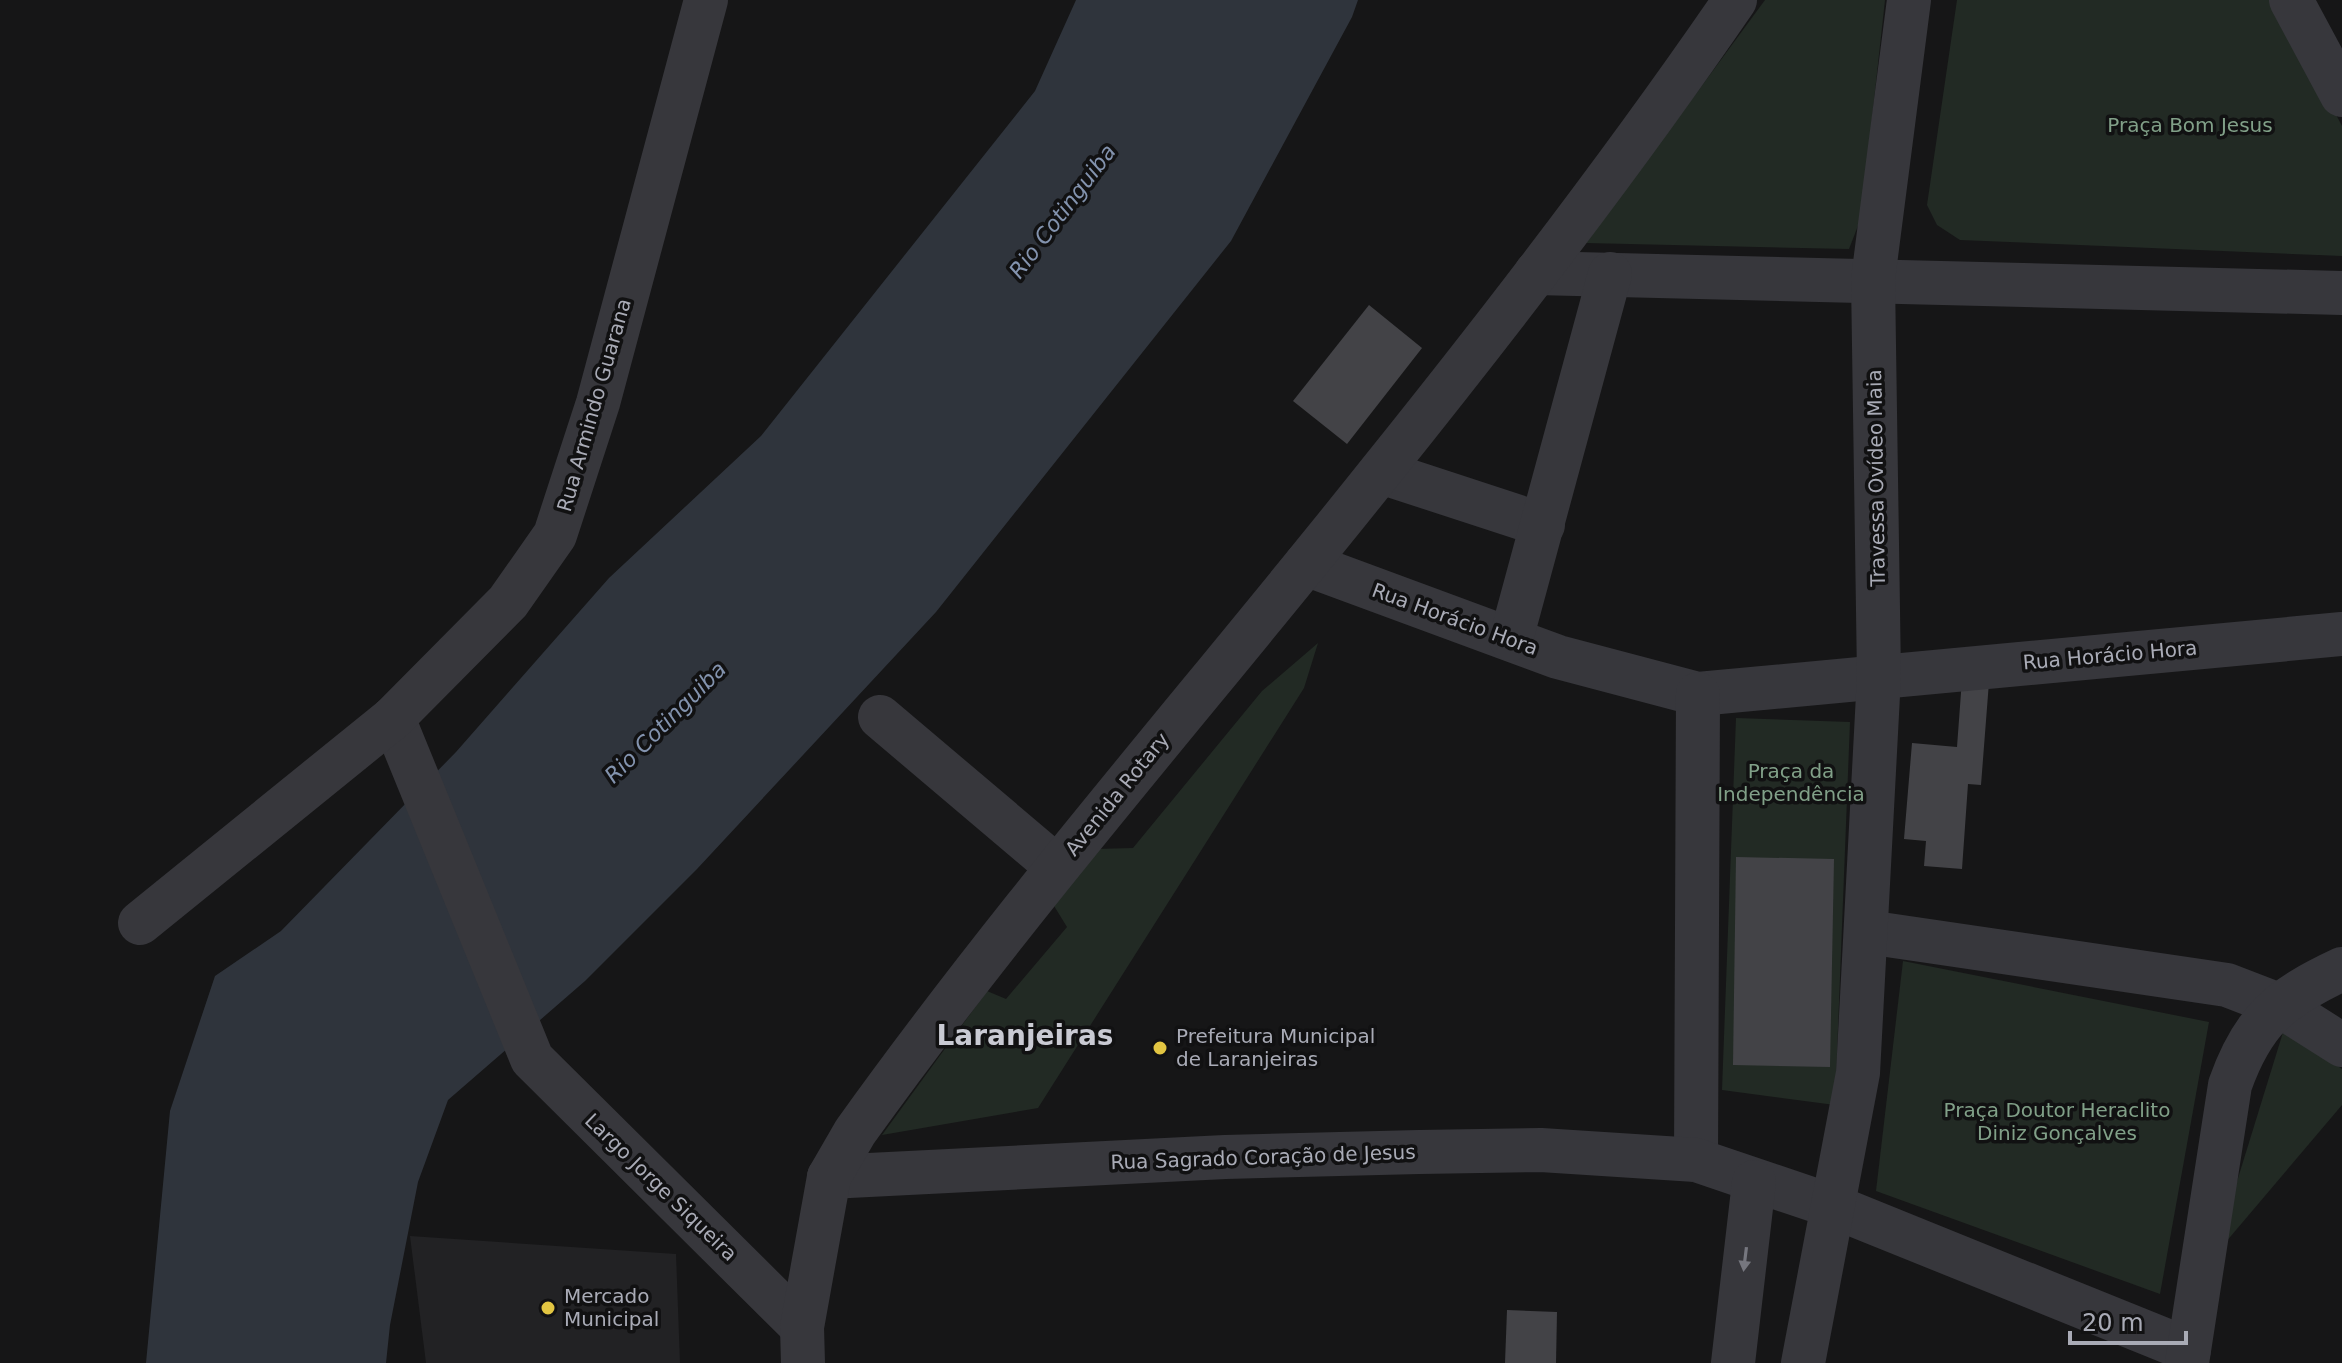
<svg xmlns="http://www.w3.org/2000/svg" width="2342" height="1363" viewBox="0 0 2342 1363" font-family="'DejaVu Sans',sans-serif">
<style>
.built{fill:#222224}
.green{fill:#222a24}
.water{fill:#2f343c}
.building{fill:#434347}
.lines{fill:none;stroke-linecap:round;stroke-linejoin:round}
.minor{stroke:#37373c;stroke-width:44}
.oneway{fill:#76777f}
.poi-dot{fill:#e2c542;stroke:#111112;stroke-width:3}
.labels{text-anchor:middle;stroke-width:7;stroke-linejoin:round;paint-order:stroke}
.park-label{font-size:20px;fill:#81a088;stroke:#111112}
.street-label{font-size:20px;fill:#a9abb6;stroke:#111112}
.poi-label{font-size:20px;fill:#a9abb6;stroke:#111112;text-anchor:start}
.water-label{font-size:22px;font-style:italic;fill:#8393ae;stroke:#111112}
.district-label{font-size:28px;font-weight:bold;fill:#c9cad3;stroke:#111112}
</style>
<rect width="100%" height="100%" fill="#161617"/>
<polygon class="built" points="410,1236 676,1254 680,1363 426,1363"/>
<g class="green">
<polygon points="1765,0 1885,0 1861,218 1849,249 1586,243"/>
<polygon points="1957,0 2276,0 2342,126 2342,256 1960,240 1937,225 1927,205"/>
<polygon points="1318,643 1304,688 1038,1108 882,1135 987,991 1006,999 1067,927 1051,901 1096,849 1133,848 1262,691"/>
<polygon points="1736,718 1850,722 1835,1105 1722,1090"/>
<polygon points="1903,961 2209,1022 2160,1294 1876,1191"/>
<polygon points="2284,1029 2342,1069 2342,1105 2214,1256"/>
</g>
<polygon class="water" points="1076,0 1358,0 1352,17 1231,241 936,612 697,869 585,981 448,1100 418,1182 390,1325 386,1363 146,1363 170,1111 215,976 281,931 456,752 609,578 761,436 1035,91"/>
<g class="building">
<polygon points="1369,305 1422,348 1347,444 1293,401"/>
<polygon points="1962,679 1989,682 1981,785 1968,784 1962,869 1924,866 1926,841 1904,839 1912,743 1957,747"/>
<polygon points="1736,857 1834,859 1830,1067 1733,1065"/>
<polygon points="1507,1310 1557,1312 1556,1363 1505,1363"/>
</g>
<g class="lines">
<g class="minor">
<polyline points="2291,0 2342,95"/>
<polyline points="1536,273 2342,293"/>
<polyline points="1381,472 1543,525"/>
<polyline points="1306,564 1558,657 1698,694 2342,634"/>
<polyline points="1511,639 1610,274"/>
<polyline points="880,717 1057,867"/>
<polyline points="393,718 532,1059 802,1327"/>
<polyline points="140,923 393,718 508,602 555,535 598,403 706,0"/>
<polyline points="1867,932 2227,985 2279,1005 2342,1045"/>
<polyline points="1696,1160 1698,694"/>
<polyline points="829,1177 1225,1157 1419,1152 1541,1150 1696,1160 1835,1207 2189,1350"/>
<path d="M803,1363l-1,-36 27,-150 26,-45c164,-229 350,-440 525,-660 123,-153 244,-310 355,-472"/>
<polyline points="1733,1363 1754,1182"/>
<polyline points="1803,1363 1858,1073 1879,676 1873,279 1909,0"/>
<path d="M2187,1363l43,-278c23,-65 50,-87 112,-116"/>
</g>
</g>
<defs><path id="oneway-solid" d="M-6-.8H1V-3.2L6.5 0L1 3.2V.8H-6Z" transform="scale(2)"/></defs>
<use class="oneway" href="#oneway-solid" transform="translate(1745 1259) rotate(97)"/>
<g class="poi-dot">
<circle cx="1160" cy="1048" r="8"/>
<circle cx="548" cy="1308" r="8"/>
</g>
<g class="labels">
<g class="park-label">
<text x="2190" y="132">Praça Bom Jesus</text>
<text x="1791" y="778">Praça da<tspan x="1791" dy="23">Independência</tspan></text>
<text x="2057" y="1117">Praça Doutor Heraclito<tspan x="2057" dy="23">Diniz Gonçalves</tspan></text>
</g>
<g class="street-label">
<text transform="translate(594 405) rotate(-74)" y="7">Rua Armindo Guarana</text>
<text transform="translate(1876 478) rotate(-91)" y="7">Travessa Ovídeo Maia</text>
<text transform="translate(1455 619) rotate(20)" y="7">Rua Horácio Hora</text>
<text transform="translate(2110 655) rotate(-5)" y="7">Rua Horácio Hora</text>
<text transform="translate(1117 794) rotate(-51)" y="7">Avenida Rotary</text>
<text transform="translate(1263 1157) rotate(-2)" y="7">Rua Sagrado Coração de Jesus</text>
<text transform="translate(661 1187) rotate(44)" y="7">Largo Jorge Siqueira</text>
</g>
<g class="poi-label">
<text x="1176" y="1043">Prefeitura Municipal<tspan x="1176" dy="23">de Laranjeiras</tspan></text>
<text x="564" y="1303">Mercado<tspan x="564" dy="23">Municipal</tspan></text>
</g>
<g class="water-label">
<text transform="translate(1062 211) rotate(-53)" y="8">Rio Cotinguiba</text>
<text transform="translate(665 722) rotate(-45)" y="8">Rio Cotinguiba</text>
</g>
<g class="district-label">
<text x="1025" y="1045">Laranjeiras</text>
</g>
</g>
<path d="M2070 1331v12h116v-12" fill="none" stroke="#a9abb6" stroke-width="4"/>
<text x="2082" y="1331" font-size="24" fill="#a9abb6" stroke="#111112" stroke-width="6" paint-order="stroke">20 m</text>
</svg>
